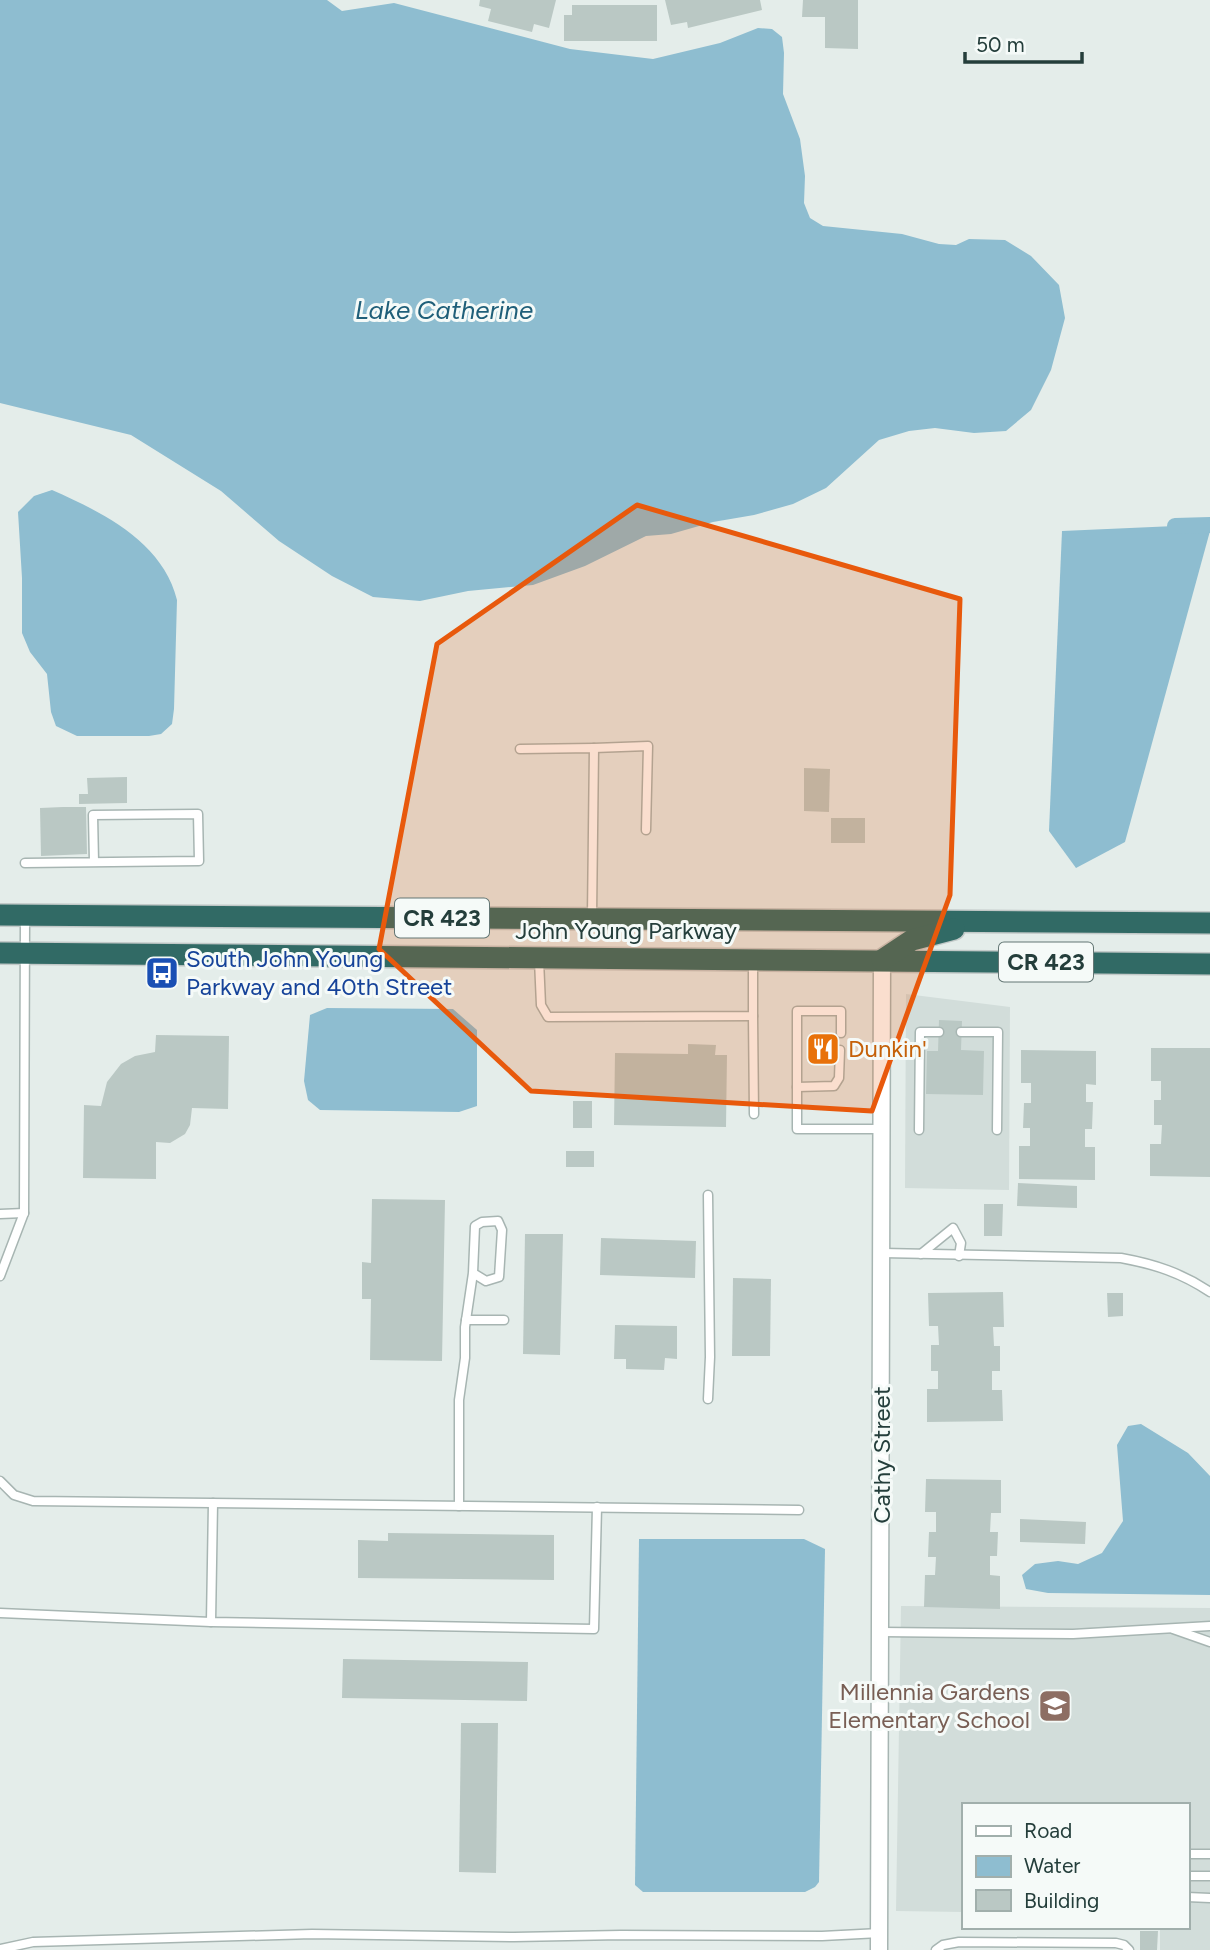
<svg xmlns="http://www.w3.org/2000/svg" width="1210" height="1950" viewBox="0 0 1210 1950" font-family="Figtree,sans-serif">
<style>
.built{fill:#d2ddda}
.water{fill:#8ebdd0}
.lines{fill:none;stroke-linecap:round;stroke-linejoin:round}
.canal{stroke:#8ebdd0;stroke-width:16}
.building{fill:#bac8c4}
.lane-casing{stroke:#a7b5b2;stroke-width:11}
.street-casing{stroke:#a7b5b2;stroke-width:19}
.highway-casing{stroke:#c2c9c8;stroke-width:24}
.lane{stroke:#fff;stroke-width:8}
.street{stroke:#fff;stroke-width:16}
.highway{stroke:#316a65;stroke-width:21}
.marked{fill:#e8590c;fill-opacity:0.2;stroke:#e8590c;stroke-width:5;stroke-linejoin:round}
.labels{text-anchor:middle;stroke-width:6;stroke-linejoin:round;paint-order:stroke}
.shield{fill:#f5faf8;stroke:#637674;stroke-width:2}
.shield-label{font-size:23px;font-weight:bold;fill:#243e3b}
.street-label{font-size:24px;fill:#243e3b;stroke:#f5faf8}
.transit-label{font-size:24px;fill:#164399;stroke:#f5faf8;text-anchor:start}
.food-label{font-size:24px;fill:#c56008;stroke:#f5faf8;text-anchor:start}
.education-label{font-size:24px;fill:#785e54;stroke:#f5faf8;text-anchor:end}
.water-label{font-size:26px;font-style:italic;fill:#1f5f79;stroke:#f5faf8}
</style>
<rect width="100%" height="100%" fill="#e4edea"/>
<g class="built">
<polygon points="906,994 1010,1007 1009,1190 905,1188"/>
<polygon points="901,1606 1210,1608 1210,1950 1160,1950 1160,1927 1187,1927 1187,1805 963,1805 963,1912 896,1911"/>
</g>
<g class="water">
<polygon points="0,0 327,0 342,11 394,3 570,49 653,59 720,43 758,28 772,29 782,37 784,53 783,94 800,139 805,176 804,203 810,218 823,226 902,234 939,244 956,245 969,239 1005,240 1031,256 1059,285 1065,318 1051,370 1031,410 1006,431 974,433 935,428 909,431 879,440 826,488 793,504 754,515 713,522 671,534 646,536 585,566 533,585 468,591 420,601 373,597 332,576 279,541 221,491 131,435 0,403"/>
<path d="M52,490c50,22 111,52 125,110l-3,109 -2,15 -11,10 -12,2h-72l-21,-10 -5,-14 -4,-38 -17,-22 -8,-19v-55l-4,-66 16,-16z"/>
<polygon points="1175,526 1210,526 1210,531 1125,842 1076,868 1049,831 1062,531"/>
<polygon points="327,1008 453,1009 477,1030 477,1106 459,1112 320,1110 308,1100 304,1081 310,1015"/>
<polygon points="1141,1424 1188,1453 1210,1476 1210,1595 1048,1593 1026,1589 1022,1575 1035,1564 1058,1561 1078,1564 1102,1553 1123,1521 1117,1445 1128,1426"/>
<polygon points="639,1539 804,1539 825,1549 819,1882 815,1887 805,1892 643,1892 635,1885"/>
</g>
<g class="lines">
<polyline class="canal" points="1175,526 1210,525"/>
</g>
<g class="building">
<polygon points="480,0 556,0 549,28 534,24 532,32 488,21 491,9 479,6"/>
<polygon points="665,0 760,0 762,10 688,28 687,22 671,25"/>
<polygon points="803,0 858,0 858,49 825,48 825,17 802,17"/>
<polygon points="572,5 657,5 657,41 564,41 564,15 572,15"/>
<polygon points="804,768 830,769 829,812 804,811"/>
<polygon points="127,777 127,803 79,804 79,794 88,794 87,778"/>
<polygon points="63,807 86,807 87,854 41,856 40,808"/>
<rect x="831" y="818" width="34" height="25"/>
<polygon points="939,1020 962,1021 961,1050 984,1051 983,1095 926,1094 927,1051 938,1051"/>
<polygon points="156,1035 229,1036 228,1109 192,1108 190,1125 185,1134 170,1143 156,1142 156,1179 83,1178 84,1105 101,1106 107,1082 121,1064 135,1056 155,1052"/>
<polygon points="688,1044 716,1045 715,1055 727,1055 726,1127 614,1125 615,1053 688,1054"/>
<polygon points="1151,1048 1210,1048 1210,1177 1150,1176 1150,1144 1161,1144 1162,1125 1154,1125 1154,1100 1161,1100 1161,1081 1151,1081"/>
<polygon points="1021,1050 1096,1051 1096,1085 1086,1084 1086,1102 1093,1102 1092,1129 1085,1129 1085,1147 1095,1147 1095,1180 1019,1179 1019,1146 1030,1146 1030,1128 1023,1128 1024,1103 1031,1103 1031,1083 1021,1083"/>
<rect x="573" y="1101" width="19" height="27"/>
<rect x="566" y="1151" width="28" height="16"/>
<polygon points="1018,1183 1077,1186 1077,1208 1017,1206"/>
<polygon points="372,1199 445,1200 442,1361 370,1360 371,1299 362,1299 362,1262 371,1263"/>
<polygon points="984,1204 1003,1204 1002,1236 984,1236"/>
<polygon points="525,1234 563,1234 560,1355 523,1354"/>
<polygon points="601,1238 696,1241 695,1278 600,1275"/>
<polygon points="733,1278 771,1279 770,1356 732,1356"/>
<polygon points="1003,1292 1004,1327 993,1327 994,1346 1000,1346 1000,1371 992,1371 992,1390 1002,1390 1003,1421 927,1422 927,1389 938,1389 938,1371 931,1371 931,1345 939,1345 938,1326 929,1326 928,1293"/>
<polygon points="1107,1293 1123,1293 1123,1316 1108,1317"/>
<polygon points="615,1325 677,1326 677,1359 665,1358 664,1370 626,1369 626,1359 614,1359"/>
<polygon points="926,1479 1001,1480 1001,1513 991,1513 990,1532 998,1532 997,1556 990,1556 990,1575 1000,1576 1000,1609 924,1607 925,1575 935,1575 936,1557 928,1557 929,1532 936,1532 936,1512 925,1512"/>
<polygon points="1020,1519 1086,1522 1085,1544 1020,1542"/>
<polygon points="388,1533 554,1535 554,1580 358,1578 358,1540 388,1541"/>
<polygon points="343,1659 528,1662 527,1701 342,1698"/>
<polygon points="461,1723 498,1723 496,1873 459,1872"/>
<polygon points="1140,1931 1158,1931 1157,1950 1140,1950"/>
</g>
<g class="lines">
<defs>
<g id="lane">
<polyline points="594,748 648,746 646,830"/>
<polyline points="520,749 594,748 592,916"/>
<polyline points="25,863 199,861 198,814 93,815 94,862"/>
<polyline points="539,960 541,1005 548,1017 753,1016 753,960"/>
<polyline points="753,1016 754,1114"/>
<polyline points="961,1032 998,1032 997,1130"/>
<polyline points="841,1033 841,1011 797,1011 797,1129 883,1129"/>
<polyline points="797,1087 834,1086 839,1078 840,1050"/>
<polyline points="919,1130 920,1032 939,1032"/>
<polyline points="0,1214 24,1213"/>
<path d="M883,1253l238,5c33,6 61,15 89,34"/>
<polyline points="921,1254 953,1228 961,1243 959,1256"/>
<polyline points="0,1276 24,1213 25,918"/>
<polyline points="466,1320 504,1320"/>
<polyline points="708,1399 710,1357 708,1195"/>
<polyline points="0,1481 14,1495 33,1501 799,1510"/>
<polyline points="213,1503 211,1622 594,1629 597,1507"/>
<polyline points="459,1506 459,1400 465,1358 465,1327 473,1273 475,1226 482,1222 498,1221 502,1230 499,1277 486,1281 473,1273"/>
<polyline points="0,1613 211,1622"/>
<polyline points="1173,1629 1210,1642"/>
<polyline points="882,1632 1073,1634 1210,1626"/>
<polyline points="1187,1854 1210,1854"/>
<polyline points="1187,1876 1210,1876"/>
<polyline points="1187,1897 1210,1898"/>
<polyline points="1,1949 33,1942 312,1934 514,1937 621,1935 822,1936 880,1933"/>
<polyline points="936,1950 943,1945 959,1942 1116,1943 1124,1945 1129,1950"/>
</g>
<polyline id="street" points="879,1950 882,960"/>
<g id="highway">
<polyline points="0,915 1210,923"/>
<polyline points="0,953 1210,964"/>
<polyline points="882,960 912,940 954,929"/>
</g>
</defs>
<use href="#lane" class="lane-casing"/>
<use href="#street" class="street-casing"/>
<use href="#highway" class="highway-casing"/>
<use href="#lane" class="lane"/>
<use href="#street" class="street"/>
<use href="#highway" class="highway"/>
</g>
<path class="marked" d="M637,505l323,94 -10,296 -78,216 -341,-20 -152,-142 58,-305z"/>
<defs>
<symbol id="bus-square" viewBox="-11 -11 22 22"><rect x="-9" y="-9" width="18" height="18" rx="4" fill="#1a4fb4" stroke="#f5faf8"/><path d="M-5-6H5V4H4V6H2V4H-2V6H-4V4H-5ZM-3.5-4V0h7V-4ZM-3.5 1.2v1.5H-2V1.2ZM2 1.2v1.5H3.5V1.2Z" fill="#fff"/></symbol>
<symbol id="restaurant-square" viewBox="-11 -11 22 22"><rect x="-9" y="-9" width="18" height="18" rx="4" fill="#e8710a" stroke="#f5faf8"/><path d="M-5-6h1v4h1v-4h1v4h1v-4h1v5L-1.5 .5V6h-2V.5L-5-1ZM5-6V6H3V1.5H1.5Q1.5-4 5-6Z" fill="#fff"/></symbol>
<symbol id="school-square" viewBox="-11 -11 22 22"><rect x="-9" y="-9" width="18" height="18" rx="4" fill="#8d6e63" stroke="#f5faf8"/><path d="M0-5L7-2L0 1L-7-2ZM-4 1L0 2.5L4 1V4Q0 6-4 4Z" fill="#fff"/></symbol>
</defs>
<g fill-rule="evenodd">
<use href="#bus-square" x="143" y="954" width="38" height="38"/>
<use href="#restaurant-square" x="804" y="1030" width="38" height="38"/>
<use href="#school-square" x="1036" y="1687" width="38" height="38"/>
</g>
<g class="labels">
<g class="shield">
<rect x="395" y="898.5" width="94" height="39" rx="5"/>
<rect x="999" y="942.5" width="94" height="39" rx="5"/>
</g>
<g class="shield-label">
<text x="442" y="926">CR 423</text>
<text x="1046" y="970">CR 423</text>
</g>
<g class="street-label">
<text x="626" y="939">John Young Parkway</text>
<text transform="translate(882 1455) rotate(-90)" y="8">Cathy Street</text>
</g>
<g class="transit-label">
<text x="186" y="967">South John Young<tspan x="186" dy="28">Parkway and 40th Street</tspan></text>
</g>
<g class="food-label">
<text x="848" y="1057">Dunkin'</text>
</g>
<g class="education-label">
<text x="1030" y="1700">Millennia Gardens<tspan x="1030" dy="28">Elementary School</tspan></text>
</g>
<g class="water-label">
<text x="444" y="319">Lake Catherine</text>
</g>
</g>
<rect x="962" y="1803" width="228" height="126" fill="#f5faf8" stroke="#a1afac" stroke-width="2"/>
<rect x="976" y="1826" width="35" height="10" fill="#ffffff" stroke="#a1afac" stroke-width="2"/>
<text x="1024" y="1838" font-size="21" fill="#243e3b">Road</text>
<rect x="976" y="1856" width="35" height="21" fill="#8ebdd0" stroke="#a1afac" stroke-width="2"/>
<text x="1024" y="1873" font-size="21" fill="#243e3b">Water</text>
<rect x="976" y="1890" width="35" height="21" fill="#bac8c4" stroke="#a1afac" stroke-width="2"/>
<text x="1024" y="1908" font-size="21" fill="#243e3b">Building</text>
<path d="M965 52v10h117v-10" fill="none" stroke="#243e3b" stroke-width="3.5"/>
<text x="976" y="52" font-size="21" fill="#243e3b" stroke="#f5faf8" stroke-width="5" paint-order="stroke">50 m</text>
</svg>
